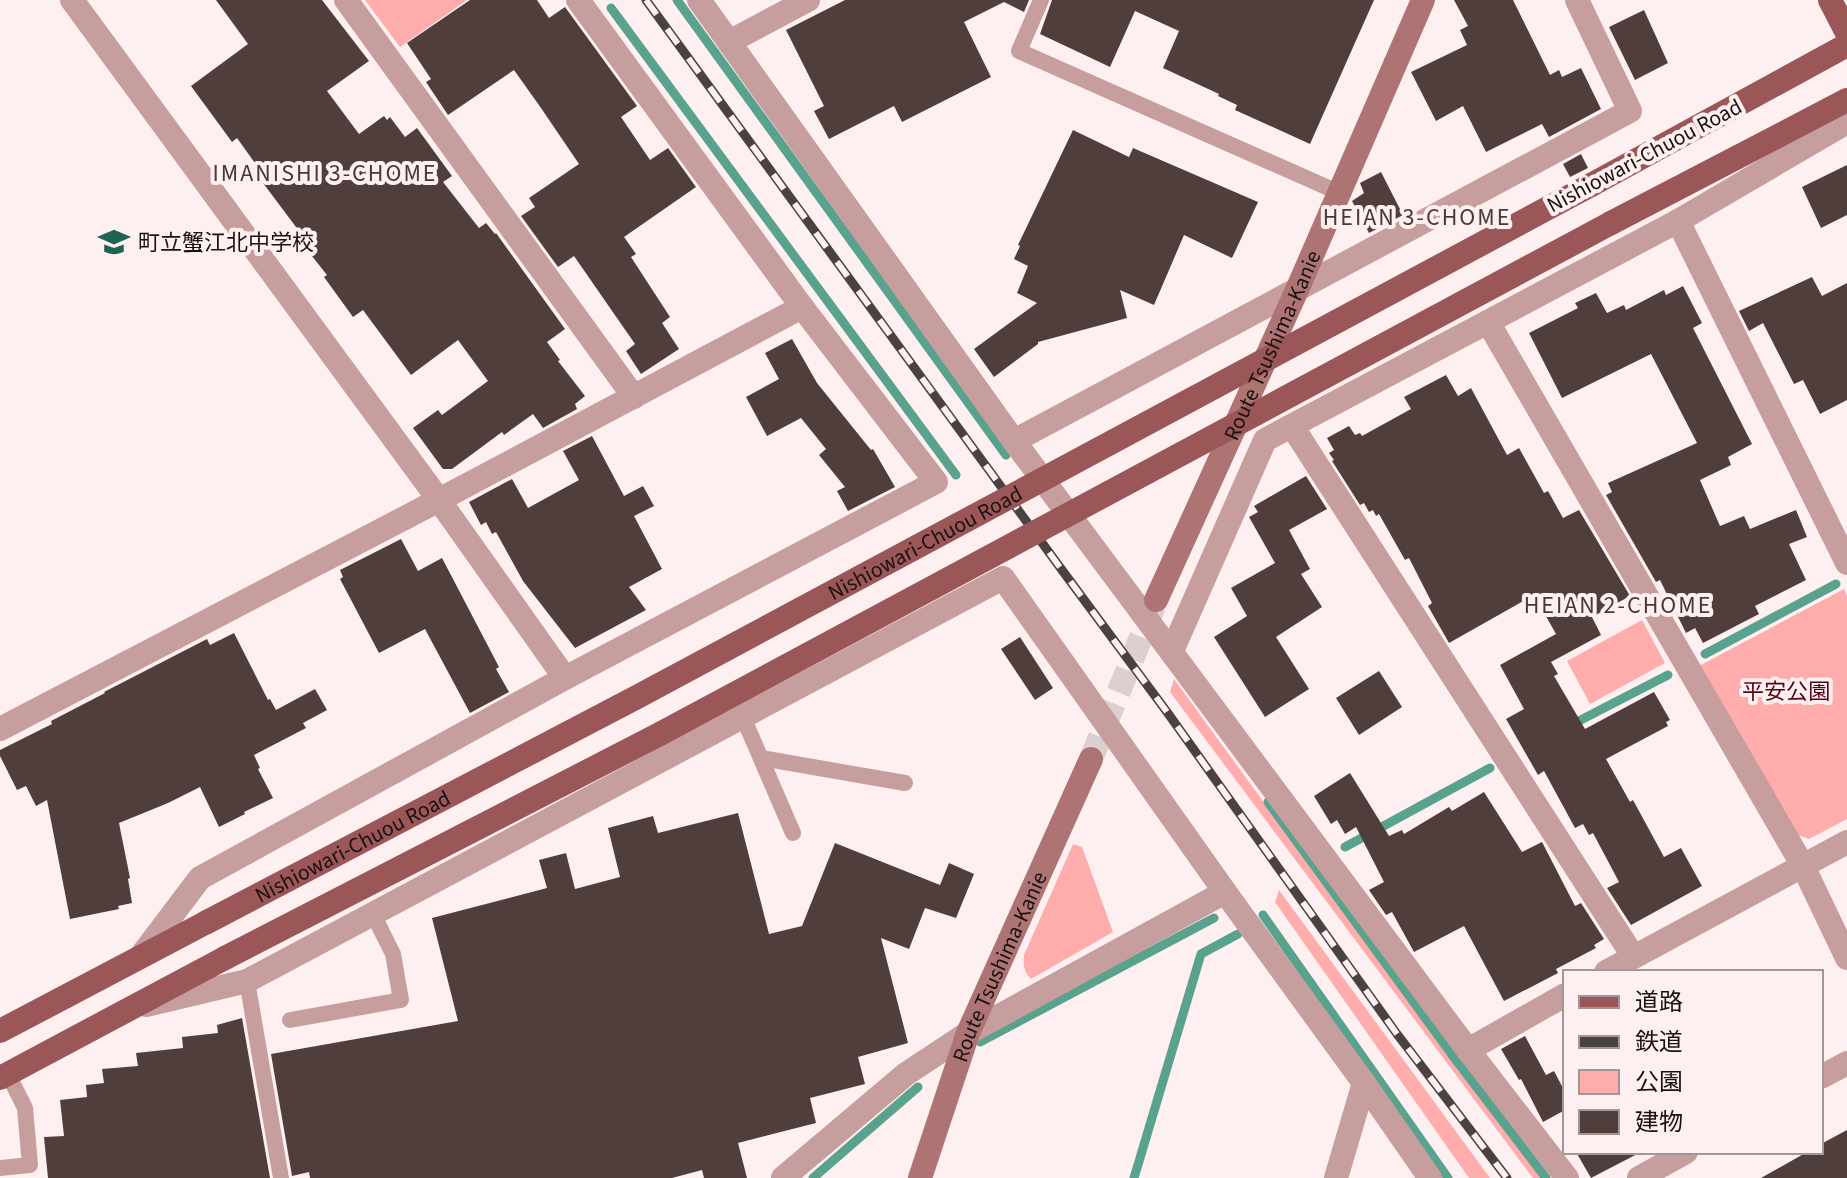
<svg xmlns="http://www.w3.org/2000/svg" width="1847" height="1178" viewBox="0 0 1847 1178" font-family="'Source Sans 3','Noto Sans JP',sans-serif">
<style>
.green{fill:#feacac}
.lines{fill:none;stroke-linecap:round;stroke-linejoin:round}
.stream{stroke:#59a28d;stroke-width:9}
.building{fill:#503e3d}
.secondary-tunnel{stroke:#dccfcf;stroke-width:24;stroke-dasharray:24 12;stroke-linecap:butt}
.lane{stroke:#c79e9e;stroke-width:16}
.street{stroke:#c79e9e;stroke-width:24}
.secondary{stroke:#ae7474;stroke-width:24}
.primary{stroke:#9b5657;stroke-width:24}
.rail-casing{stroke:#4a4242;stroke-width:9}
.rail{stroke:#fef0f0;stroke-width:6;stroke-dasharray:18;stroke-linecap:butt}
.primary-bridge{stroke:#9b5657;stroke-width:24}
.labels{text-anchor:middle;stroke-width:8;stroke-linejoin:round;paint-order:stroke}
.street-label{font-size:22px;fill:#191212;stroke:#fef0f0}
.poi-label{font-size:22px;fill:#191212;stroke:#fef0f0;text-anchor:start}
.park-label{font-size:22px;fill:#540312;stroke:#fef0f0}
.neighbourhood-label{font-size:24px;letter-spacing:2px;fill:#4a3838;stroke:#fef0f0}
</style>
<rect width="100%" height="100%" fill="#fef0f0"/>
<g class="green">
<polygon points="365,0 467,0 400,47"/>
<polygon points="1844,589 1847,596 1847,819 1809,839 1795,834 1699,666"/>
<polygon points="1642,620 1665,663 1590,704 1567,661"/>
<polygon points="1174,679 1447,1054 1541,1178 1533,1178 1170,692"/>
<path d="M1073,844l9,3 31,85 -82,47c-7,-7 -8,-14 -7,-24z"/>
<polygon points="1279,890 1490,1178 1469,1178 1275,902"/>
</g>
<g class="lines">
<g class="stream">
<polyline points="677,0 1006,455"/>
<polyline points="611,8 956,475"/>
<polyline points="1705,654 1836,584"/>
<polyline points="1571,725 1668,675"/>
<polyline points="1268,802 1453,1056 1546,1178"/>
<polyline points="1345,847 1490,768"/>
<polyline points="1263,915 1448,1178"/>
<polyline points="980,1042 1214,918"/>
<polyline points="813,1178 918,1087"/>
<polyline points="1134,1178 1201,954 1238,934"/>
</g>
</g>
<g class="building">
<polygon points="216,0 322,0 369,61 327,91 359,134 384,116 387,120 390,117 405,137 417,128 452,176 443,182 479,228 486,223 495,234 496,233 565,329 547,342 560,360 558,361 585,396 575,404 577,409 543,428 533,414 504,435 502,432 452,469 443,469 413,428 438,410 442,415 488,381 458,340 411,375 363,310 353,317 324,277 327,275 304,246 308,243 263,183 267,180 237,138 232,142 191,86 248,44"/>
<polygon points="470,0 537,0 549,18 565,7 637,106 621,117 650,160 668,148 696,187 624,237 636,254 631,257 670,317 662,323 679,349 641,374 626,351 635,344 574,256 558,267 521,216 535,207 529,198 579,164 541,108 514,70 448,115 426,82 431,79 407,43"/>
<polygon points="845,0 1029,0 1024,12 1004,2 964,22 991,77 902,122 894,106 829,139 814,111 824,106 786,30"/>
<polygon points="1052,0 1374,0 1310,144 1235,110 1237,105 1218,96 1219,94 1163,68 1179,31 1135,11 1110,67 1040,34"/>
<polygon points="1454,0 1513,0 1550,75 1559,70 1562,77 1581,68 1601,109 1549,137 1542,124 1486,152 1463,106 1436,121 1411,72 1467,45 1460,30 1468,26"/>
<polygon points="1644,10 1668,63 1635,80 1609,27"/>
<polygon points="1073,130 1129,157 1133,148 1258,202 1232,258 1184,235 1154,305 1120,290 1127,318 1038,342 1038,344 994,377 974,349 1037,303 1017,293 1028,266 1014,259 1020,246 1018,245"/>
<polygon points="1581,154 1588,168 1570,177 1563,164"/>
<polygon points="1847,165 1847,215 1821,228 1802,187"/>
<polygon points="1381,172 1403,215 1369,233 1352,201 1364,193 1360,183"/>
<polygon points="1812,277 1822,296 1847,283 1847,400 1820,414 1803,380 1794,384 1763,323 1749,331 1739,311"/>
<polygon points="1683,286 1702,323 1693,328 1752,444 1728,457 1731,465 1700,480 1720,526 1744,516 1750,529 1796,510 1807,537 1789,544 1806,580 1755,606 1759,614 1703,643 1695,628 1686,633 1660,580 1656,582 1606,495 1612,492 1608,483 1697,443 1651,354 1562,398 1529,333 1578,308 1575,303 1596,293 1607,313 1624,305 1626,310 1664,290 1666,295"/>
<polygon points="792,339 817,383 871,450 873,449 895,487 848,511 837,491 845,487 819,455 826,449 801,418 767,436 746,397 779,379 765,353"/>
<polygon points="1446,375 1458,396 1471,388 1507,455 1519,448 1544,493 1548,491 1563,518 1579,510 1630,596 1592,617 1601,635 1551,662 1558,674 1554,676 1585,729 1654,692 1670,720 1666,722 1668,726 1606,759 1630,802 1633,800 1664,857 1681,848 1702,886 1631,925 1607,888 1619,882 1593,833 1589,835 1583,824 1575,828 1544,771 1538,775 1506,719 1524,709 1500,665 1556,634 1534,595 1449,643 1428,606 1432,603 1409,558 1405,560 1379,514 1376,516 1373,510 1369,512 1364,503 1360,505 1332,461 1334,460 1329,453 1334,450 1327,438 1349,426 1355,435 1360,433 1362,436 1411,409 1404,397"/>
<polygon points="592,436 624,496 643,486 654,506 634,516 662,569 629,587 646,610 575,648 523,581 496,532 492,534 486,522 481,525 469,502 512,479 528,508 579,480 563,451"/>
<polygon points="1306,476 1327,509 1289,530 1310,569 1301,574 1322,607 1276,637 1309,689 1265,717 1214,637 1247,616 1231,588 1275,563 1249,517 1258,512 1254,506"/>
<polygon points="401,539 418,571 442,558 499,667 496,669 509,692 470,713 425,629 379,653 340,579 343,577 340,570"/>
<polygon points="234,633 268,700 270,699 276,710 315,689 327,710 303,723 306,728 254,755 260,768 258,769 273,798 244,812 245,814 219,827 200,787 168,803 119,823 130,878 128,879 132,903 118,906 119,909 70,919 47,800 36,806 26,786 17,790 0,756 0,750 52,724 51,721 105,693 104,692 207,639 210,645"/>
<polygon points="1020,637 1053,688 1035,700 1001,649"/>
<polygon points="1379,671 1402,707 1359,735 1336,698"/>
<polygon points="1350,773 1389,836 1402,830 1404,834 1449,807 1452,811 1484,792 1522,852 1542,842 1575,906 1581,903 1604,939 1594,945 1596,948 1556,969 1558,973 1504,1001 1464,926 1414,952 1392,912 1386,915 1369,890 1384,882 1356,827 1345,834 1337,820 1331,824 1314,796"/>
<polygon points="738,813 769,934 802,926 835,843 940,885 949,863 974,874 956,918 925,908 909,949 881,938 908,1043 858,1057 865,1084 810,1098 816,1123 738,1143 747,1178 704,1178 702,1170 672,1178 310,1178 309,1172 292,1176 271,1054 458,1021 432,918 547,888 539,860 566,853 575,889 620,877 608,828 653,816 658,833"/>
<polygon points="242,1018 270,1178 48,1178 44,1137 64,1136 60,1100 87,1097 86,1085 104,1083 102,1069 138,1066 136,1053 183,1048 182,1037 218,1033 217,1025"/>
<polygon points="1525,1036 1546,1075 1554,1071 1565,1092 1565,1110 1543,1122 1521,1079 1519,1080 1501,1049"/>
<polygon points="1847,1130 1847,1178 1761,1178 1807,1152 1821,1152 1821,1144"/>
<polygon points="1576,1152 1641,1152 1591,1178"/>
</g>
<g class="lines">
<polyline class="secondary-tunnel" points="1091,759 1154,606"/>
<g class="lane">
<polyline points="1041,0 1019,51 1340,193"/>
<polyline points="743,717 793,833"/>
<polyline points="761,758 905,783"/>
<polyline points="247,981 281,1178"/>
<polyline points="290,1020 401,1000 393,954 373,914"/>
<polyline points="0,1168 30,1165 25,1108 8,1074"/>
</g>
<g class="street">
<polyline points="72,0 439,500 565,678"/>
<polyline points="346,0 634,397"/>
<polyline points="699,0 1014,441 1468,1050 1567,1178"/>
<polyline points="729,42 808,0"/>
<polyline points="1678,221 1847,563"/>
<polyline points="1488,322 1803,866 1847,958"/>
<polyline points="1292,426 1633,956"/>
<polyline points="1014,441 1630,111 1577,0"/>
<polyline points="1172,651 1265,440 1678,221 1847,122"/>
<polyline points="0,729 439,500 802,307"/>
<polyline points="1225,892 1364,1083 1430,1178"/>
<polyline points="141,956 200,878 565,678 936,482 802,307 578,0"/>
<polyline points="1606,972 1847,842"/>
<polyline points="146,1005 247,981 1003,578 1225,892 968,1033 906,1074 783,1178"/>
<polyline points="1468,1050 1565,995"/>
<polyline points="1821,1077 1847,1063"/>
<polyline points="1336,1178 1364,1083"/>
<polyline points="1639,1178 1686,1152"/>
</g>
<g class="secondary">
<path id="s1" d="M1156,600l141,-310 126,-290"/>
<path id="s2" d="M920,1178l48,-145 123,-274"/>
</g>
<g class="primary">
<polyline points="1830,0 1847,33"/>
<polyline points="1591,185 1847,45"/>
<polyline points="1611,223 1847,100"/>
<polyline points="0,1031 207,922"/>
<polyline points="0,1078 225,958"/>
</g>
<defs>
<polyline id="rail" points="646,0 1059,566 1167,712 1397,1034 1507,1178"/>
</defs>
<use href="#rail" class="rail-casing"/>
<use href="#rail" class="rail"/>
<g class="primary-bridge">
<path id="s3" d="M207,922l430,-225 954,-512"/>
<polyline points="225,958 658,735 1611,223"/>
</g>
</g>
<defs>
<symbol id="school-bare" viewBox="-9 -9 18 18"><path d="M0-5L7-2L0 1L-7-2ZM-4 1L0 2.5L4 1V4Q0 6-4 4Z" fill="#206353" stroke="#fef0f0" stroke-width="2.5" paint-order="stroke"/></symbol>
</defs>
<g fill-rule="evenodd">
<use href="#school-bare" x="92" y="220" width="44" height="44"/>
</g>
<g class="labels">
<g class="street-label">
<text transform="translate(1644 155) rotate(-28)" y="8">Nishiowari-Chuou Road</text>
<text dy="8" stroke="none"><textPath href="#s1" startOffset="280">Route Tsushima-Kanie</textPath></text>
<text dy="8" stroke="none"><textPath href="#s3" startOffset="812">Nishiowari-Chuou Road</textPath></text>
<text dy="8" stroke="none"><textPath href="#s3" startOffset="164">Nishiowari-Chuou Road</textPath></text>
<text dy="8" stroke="none"><textPath href="#s2" startOffset="226">Route Tsushima-Kanie</textPath></text>
</g>
<g class="poi-label">
<text x="138" y="250">町立蟹江北中学校</text>
</g>
<g class="park-label">
<text x="1786" y="699">平安公園</text>
</g>
<g class="neighbourhood-label">
<text x="325" y="181">IMANISHI 3-CHOME</text>
<text x="1417" y="225">HEIAN 3-CHOME</text>
<text x="1618" y="613">HEIAN 2-CHOME</text>
</g>
</g>
<rect x="1563" y="970" width="260" height="184" fill="#fef0f0" stroke="#a29797" stroke-width="2"/>
<rect x="1579" y="996" width="40" height="12" fill="#9b5657" stroke="#a29797" stroke-width="2"/>
<text x="1635" y="1010" font-size="24" fill="#191212">道路</text>
<rect x="1579" y="1036" width="40" height="12" fill="#4a4242" stroke="#a29797" stroke-width="2"/>
<text x="1635" y="1050" font-size="24" fill="#191212">鉄道</text>
<rect x="1579" y="1070" width="40" height="24" fill="#feacac" stroke="#a29797" stroke-width="2"/>
<text x="1635" y="1090" font-size="24" fill="#191212">公園</text>
<rect x="1579" y="1110" width="40" height="24" fill="#503e3d" stroke="#a29797" stroke-width="2"/>
<text x="1635" y="1130" font-size="24" fill="#191212">建物</text>
</svg>
